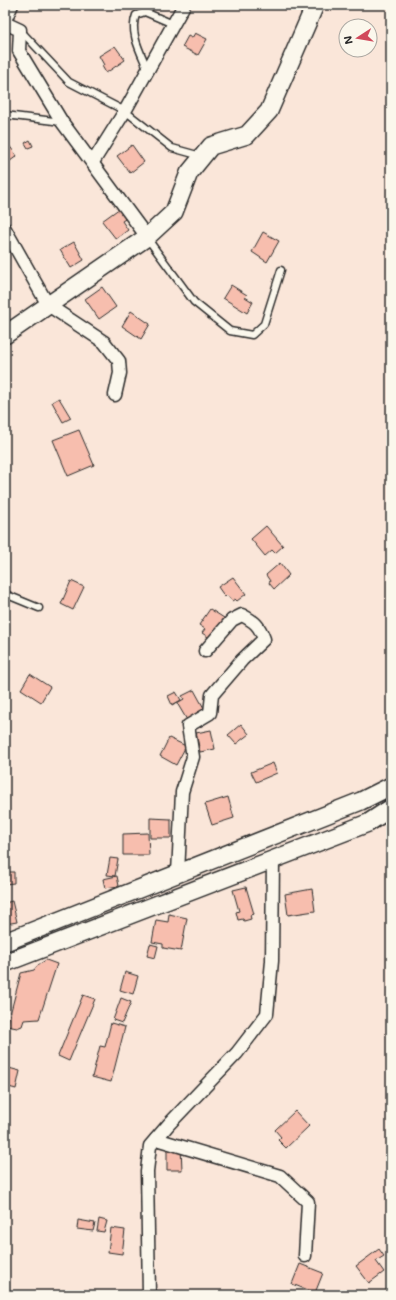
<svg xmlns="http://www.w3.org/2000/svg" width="396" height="1300" viewBox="0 0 396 1300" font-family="Mali,sans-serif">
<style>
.building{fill:#f7beae;stroke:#2b2b2b}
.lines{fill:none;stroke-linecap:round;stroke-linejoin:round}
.lane-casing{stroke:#2b2b2b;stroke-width:9}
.street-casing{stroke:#2b2b2b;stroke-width:15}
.secondary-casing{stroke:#2b2b2b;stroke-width:20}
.lane{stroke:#fbf7ec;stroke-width:6}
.street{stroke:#fbf7ec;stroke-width:12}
.secondary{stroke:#fbf7ec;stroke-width:17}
</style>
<rect width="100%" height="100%" fill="#fae6d9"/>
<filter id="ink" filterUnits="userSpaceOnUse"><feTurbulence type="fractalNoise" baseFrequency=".025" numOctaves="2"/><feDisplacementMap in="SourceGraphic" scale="8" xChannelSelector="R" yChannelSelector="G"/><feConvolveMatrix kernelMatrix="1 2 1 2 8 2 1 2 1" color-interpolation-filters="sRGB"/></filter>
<g filter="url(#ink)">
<g class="building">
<polygon points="195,33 207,39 198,55 182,47 188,36 192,38"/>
<polygon points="115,46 125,60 106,73 102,66 104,65 99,56"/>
<polygon points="30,140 33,146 28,148 25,143"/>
<polygon points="8,144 17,156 6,164 5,146"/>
<polygon points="132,145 144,162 130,173 117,156"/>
<polygon points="120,208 127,218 122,221 128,230 116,239 102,221"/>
<polygon points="263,232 279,241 267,262 252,252"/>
<polygon points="74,242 84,260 71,268 60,250"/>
<polygon points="231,285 247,295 245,297 253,302 247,313 223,298"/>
<polygon points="102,287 116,307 99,319 85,299"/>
<polygon points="131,311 150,324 141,339 122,326"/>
<polygon points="59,398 71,418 63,422 52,402"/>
<polygon points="79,430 94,465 68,476 53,440"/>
<polygon points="266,526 283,546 275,553 272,550 265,556 251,539"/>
<polygon points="280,563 289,575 274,589 269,583 270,581 266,575"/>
<polygon points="233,577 246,594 237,601 235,599 232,601 227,595 225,597 218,587"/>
<polygon points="71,581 84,587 73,610 61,604"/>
<polygon points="210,609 224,618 211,639 202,633 205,629 199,625"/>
<polygon points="30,674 50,687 41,702 21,689"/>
<polygon points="194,690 205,710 187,720 177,703 184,699 182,696"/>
<polygon points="176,692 181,700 172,705 168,696"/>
<polygon points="241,724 249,734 236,744 228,735"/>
<polygon points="211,730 215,749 200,752 196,733"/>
<polygon points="169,738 186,746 176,765 160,756"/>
<polygon points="273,763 277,773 256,782 251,772"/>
<polygon points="228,797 234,818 212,825 205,804"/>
<polygon points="150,818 171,819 171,838 150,838"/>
<polygon points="148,833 149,855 123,855 123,834"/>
<polygon points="110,858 118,859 115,876 107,875"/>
<polygon points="5,872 14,872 14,883 5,884"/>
<polygon points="117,876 119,886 105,888 103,879"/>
<polygon points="246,887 254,914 250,915 251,919 244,921 243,919 238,920 236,912 239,911 233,890"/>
<polygon points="312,889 315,911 288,915 285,894"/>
<polygon points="12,901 17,922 5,924 5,903"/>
<polygon points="169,914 187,918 181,951 163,948 163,944 152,942 156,920 168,922"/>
<polygon points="150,944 158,946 155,958 147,956"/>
<polygon points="46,960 57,964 39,1019 24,1020 22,1026 17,1028 7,1026 21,973 34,970 38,965"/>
<polygon points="125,972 138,976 133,994 120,990"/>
<polygon points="83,995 95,999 69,1061 58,1056"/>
<polygon points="121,998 131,1002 122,1023 113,1020"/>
<polygon points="111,1023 125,1027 111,1082 92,1077 100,1046 105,1047"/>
<polygon points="5,1067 20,1071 16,1089 5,1086"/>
<polygon points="295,1111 309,1126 286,1148 278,1140 281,1137 275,1130"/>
<polygon points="181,1147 182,1170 167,1170 167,1148"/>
<polygon points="99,1219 107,1221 104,1232 97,1231"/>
<polygon points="78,1220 95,1223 93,1231 77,1229"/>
<polygon points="111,1228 125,1230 122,1254 108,1252"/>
<polygon points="379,1249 384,1256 376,1261 384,1272 369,1283 356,1266"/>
<polygon points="300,1264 323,1273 315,1293 292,1284"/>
</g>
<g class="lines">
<defs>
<g id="lane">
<polyline points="21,31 69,82 125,111 172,148 201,156"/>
<path d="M148,70c-7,-17 -19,-37 -12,-55l9,-3 28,12"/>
<polyline points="5,115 62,122"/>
<polyline points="147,238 194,302 230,331 252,335 264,324 281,270"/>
<polyline points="5,594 39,608"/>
</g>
<g id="street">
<polyline points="5,20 12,5"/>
<polyline points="5,23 20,30 19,51 62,122 147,237"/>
<polyline points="93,162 125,111 184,5"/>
<polyline points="5,229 48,305 104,342 119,361 120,373 115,395"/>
<path d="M178,873l4,-81 11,-35 -5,-31 22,-13 2,-18 30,-35 22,-21c-5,-14 -9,-17 -22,-24l-10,5 -27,31"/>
<polyline points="156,1139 280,1176 308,1202 305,1256"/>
<polyline points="149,1295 147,1171 150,1146 169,1124 237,1053 267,1014 272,961 273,859"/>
</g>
<g id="secondary">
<polyline points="5,335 147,237 174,212 189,173 211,146 247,135 269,111 315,5"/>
<polyline points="5,942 361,801 391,786"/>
<polyline points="5,963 368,823 391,808"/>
</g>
</defs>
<use href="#lane" class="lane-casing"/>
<use href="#street" class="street-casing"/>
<use href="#secondary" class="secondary-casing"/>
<use href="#lane" class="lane"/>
<use href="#street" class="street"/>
<use href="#secondary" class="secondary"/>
</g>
</g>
<rect width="396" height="1300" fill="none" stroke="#fbf7ec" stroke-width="20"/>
<rect x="10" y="10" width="376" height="1280" fill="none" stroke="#2b2b2b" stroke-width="1.5" filter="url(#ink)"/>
<g transform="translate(358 38) rotate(258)"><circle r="19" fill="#fbf7ec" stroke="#a8a59f"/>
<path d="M0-3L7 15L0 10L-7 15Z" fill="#d1495b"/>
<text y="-6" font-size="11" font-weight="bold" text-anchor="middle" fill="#2b2b2b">N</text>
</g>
</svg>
